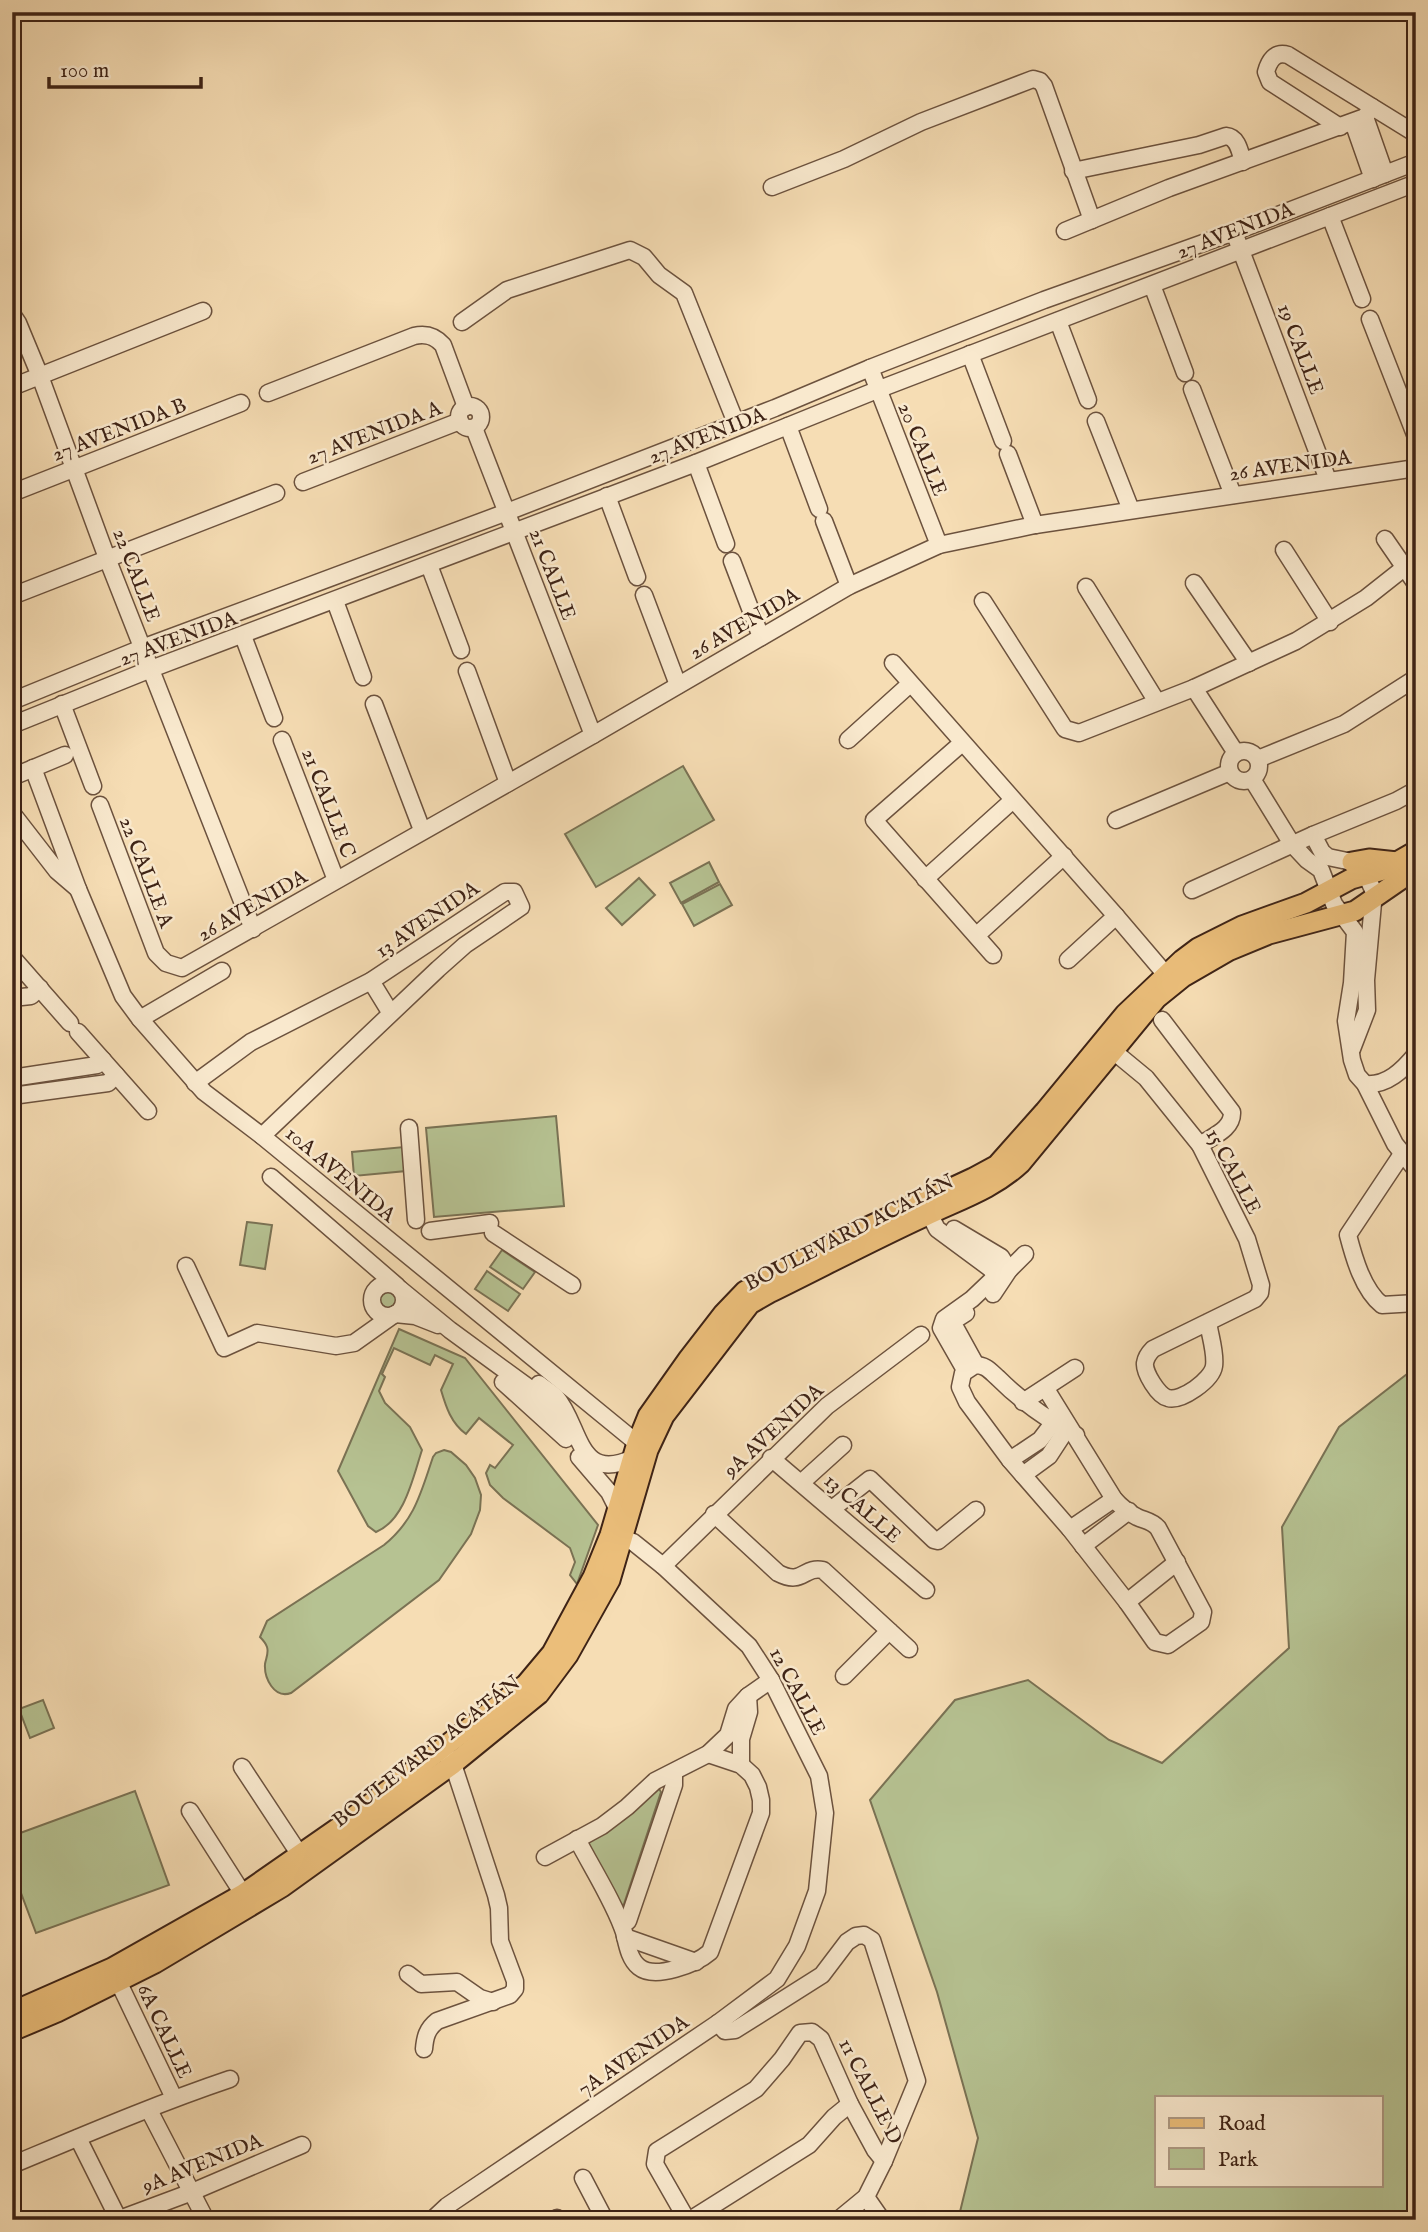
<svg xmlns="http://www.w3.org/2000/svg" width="1428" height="2232" viewBox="0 0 1428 2232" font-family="'IM FELL English',serif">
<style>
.green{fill:#b6c292;stroke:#7a7254;stroke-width:2;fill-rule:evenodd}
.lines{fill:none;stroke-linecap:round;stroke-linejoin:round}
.minor-casing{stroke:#6c523e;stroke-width:19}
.major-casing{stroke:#3e2316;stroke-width:23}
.minor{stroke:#f9e9ce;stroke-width:16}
.major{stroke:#ebbe7a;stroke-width:19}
.labels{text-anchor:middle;stroke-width:5;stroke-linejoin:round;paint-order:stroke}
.street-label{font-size:21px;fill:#3e2316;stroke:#f9e9ce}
</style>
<rect width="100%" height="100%" fill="#f6ddb4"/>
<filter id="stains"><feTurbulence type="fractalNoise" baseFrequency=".00286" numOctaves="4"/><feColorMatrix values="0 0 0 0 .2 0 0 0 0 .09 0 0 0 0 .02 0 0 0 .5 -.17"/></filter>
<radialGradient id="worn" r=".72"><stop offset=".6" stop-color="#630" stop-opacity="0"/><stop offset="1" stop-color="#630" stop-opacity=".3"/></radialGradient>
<g class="green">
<polygon points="683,766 714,820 596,887 565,834"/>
<polygon points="709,862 719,882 681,903 670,883"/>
<polygon points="639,878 655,895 622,925 606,908"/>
<polygon points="720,884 732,905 694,926 682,904"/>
<polygon points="556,1116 564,1206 434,1217 426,1128"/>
<polygon points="404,1147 406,1171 354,1176 352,1152"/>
<polygon points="247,1222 272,1225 265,1269 240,1265"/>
<polygon points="502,1250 535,1272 523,1289 490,1267"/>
<polygon points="487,1271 520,1294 508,1311 475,1289"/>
<circle cx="388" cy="1300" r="11"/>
<path d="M399,1329l66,29 133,167 -21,59 -7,-9 5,-13 -5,-14 -67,-50 -13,-13 -4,-12 4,-8 5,3 18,-23 -34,-27 -13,16c-15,-11 -20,-27 -25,-44l12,-26 -18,-9 -5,10 -36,-17 -12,26 3,3 -6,14 6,12 25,24 12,23c-9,27 -17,70 -46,82l-8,-6 -30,-55z"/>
<path d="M1416,1367v853h-458l20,-82 -41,-146 -67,-192 85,-100 73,-20 81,60 53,23 127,-115 -7,-121 57,-100zM1157,2097h224v88h-224z"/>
<path d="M444,1450l7,2 15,13 9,13 6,17 -1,15 -9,24 -32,46 -148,113c-17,6 -27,-15 -26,-29 1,-6 4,-11 2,-17 -1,-3 -5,-8 -7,-10l7,-16 117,-76c31,-25 37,-53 49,-88l3,-4z"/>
<polygon points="43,1700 54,1728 30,1738 19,1709"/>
<polygon points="658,1787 661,1792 624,1904 621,1906 588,1843 623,1820"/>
<polygon points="135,1791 169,1885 36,1933 12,1869 12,1836"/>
</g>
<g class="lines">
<defs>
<g id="minor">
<polyline points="1365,117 1385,174"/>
<polyline points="1353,122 1373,179"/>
<path d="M1340,127l-70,-45 -4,-10c3,-11 9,-21 22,-17l128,79"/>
<path d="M1073,171l126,-26 27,-9c12,1 14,16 17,26"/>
<polyline points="772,187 844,159 921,122 1033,79 1040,81 1044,86 1092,220"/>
<polyline points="1330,216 1362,299"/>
<polyline points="1065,231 1169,188 1365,117 1372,107"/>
<polyline points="1237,240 1328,480"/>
<polyline points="1152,285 1185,373"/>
<polyline points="12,314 18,323 40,376 107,558 253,929"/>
<polyline points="1370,319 1416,437"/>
<polyline points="1058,321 1088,400"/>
<polyline points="462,322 507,290 630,250 644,257 659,275 684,293 736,423"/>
<polyline points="970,354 1003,441"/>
<polyline points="870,368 939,545"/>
<polyline points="12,387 203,311"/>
<polyline points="1192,389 1233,495"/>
<path d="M268,393l146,-57c12,-3 21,0 29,9l23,62"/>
<circle cx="470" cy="417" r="11"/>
<polyline points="1096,421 1131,510"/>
<polyline points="788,426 819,509"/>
<polyline points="474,428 593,735"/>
<polyline points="1008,454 1035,525"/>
<polyline points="696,463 726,544"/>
<polyline points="303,482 460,421"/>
<polyline points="12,493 241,403"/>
<polyline points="607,496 637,577"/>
<polyline points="824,521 849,586"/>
<polyline points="1385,539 1416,584"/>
<polyline points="1284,550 1330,622"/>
<polyline points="732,561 761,637"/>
<polyline points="429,565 461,650"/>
<polyline points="1194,583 1249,663"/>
<polyline points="1086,587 1157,702"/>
<polyline points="644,595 678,685"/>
<polyline points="12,596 276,493"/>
<polyline points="335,601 363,677"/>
<polyline points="983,601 1065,729 1079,733 1194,688 1296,641 1366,598 1404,568"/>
<polyline points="243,636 274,718"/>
<polyline points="893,663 1116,916 1173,983"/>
<polyline points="467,671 508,783"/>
<polyline points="1194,688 1236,753"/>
<polyline points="12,701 142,648 507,512 775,408 870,368 1044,300 1234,232 1416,162"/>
<polyline points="62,704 93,786"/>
<polyline points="374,704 422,830"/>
<polyline points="12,725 151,669 696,463 877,390 1416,183"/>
<polyline points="282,740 336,880"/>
<polyline points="848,740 910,684"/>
<polyline points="962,743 874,820 993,955"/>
<circle cx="1244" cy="766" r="15"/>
<polyline points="1258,759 1344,724 1416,678"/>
<polyline points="12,777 65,755"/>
<polyline points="1252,779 1292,844 1307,860 1321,870 1334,904 1355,932 1352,983 1346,1021 1352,1060 1357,1075 1365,1084 1395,1144 1416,1170"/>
<polyline points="100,805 156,953 166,963 182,968 593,735 849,586 939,545 1035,525 1416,468"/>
<polyline points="12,813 57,871 78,889 33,768"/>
<polyline points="1116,820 1230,772"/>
<polyline points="1313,835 1322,852 1328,857 1352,862 1368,879 1374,892 1366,980 1367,1010 1352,1049"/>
<polyline points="925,879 1013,800"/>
<polyline points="78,889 123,996 140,1019 204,1092 262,1136 637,1443"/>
<polyline points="1192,890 1313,835 1396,801 1416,790"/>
<polyline points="977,935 1064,856"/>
<polyline points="12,957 70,1023"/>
<polyline points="1068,960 1116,916"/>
<polyline points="371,981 390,1012"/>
<polyline points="12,998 31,996 40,988"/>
<polyline points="140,1019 222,971"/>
<path d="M1162,1020l70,92c1,17 -19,24 -32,33"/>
<polyline points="78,1032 148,1111"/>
<path d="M1106,1045l40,33 54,67 47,94 14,46 -1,8 -5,6 -102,50c-4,4 -7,8 -8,14 -1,9 13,33 23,35 13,4 44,-18 46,-32 2,-13 -4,-30 -6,-44"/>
<polyline points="12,1078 97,1065 103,1060"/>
<polyline points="195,1083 251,1042 371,981 505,892 514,892 521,907 465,945 438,969 262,1136"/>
<path d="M1365,1084c22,2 38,-14 51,-30"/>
<polyline points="12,1096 108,1083 116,1075"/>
<polyline points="409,1128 416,1220"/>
<path d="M1402,1154l-54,81c6,23 15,55 34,70l34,-2"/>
<polyline points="271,1177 397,1286"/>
<polyline points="920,1209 933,1221 937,1229 991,1269 994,1275 993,1279 972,1299 944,1319 941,1328 965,1370"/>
<polyline points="954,1229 1001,1257 1009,1270"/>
<polyline points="430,1231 490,1223"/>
<polyline points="493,1233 572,1285"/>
<polyline points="186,1266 224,1348 257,1333 336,1346 354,1343 392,1316"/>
<circle cx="388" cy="1300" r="16"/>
<polyline points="400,1289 450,1330 532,1390 575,1434"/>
<polyline points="993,1294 1009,1270 1025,1254"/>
<polyline points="966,1313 955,1320 954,1325 976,1365"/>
<polyline points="395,1314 415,1316 438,1325"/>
<polyline points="503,1382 566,1439"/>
<path d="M539,1384c5,4 12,8 17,13 25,29 21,87 77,61"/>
<path d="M1046,1389l68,110c6,7 15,14 23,18 9,4 15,4 21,11l45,84 -2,10 -33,23 -13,-3 -28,-40 -57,-73 -60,-69 -43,-58 -7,-15 3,-14 12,-8c11,0 15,6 23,13 24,24 48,41 78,57"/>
<polyline points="1023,1402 1075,1368"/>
<polyline points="579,1457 609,1492 617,1508"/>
<polyline points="771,1458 926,1590"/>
<polyline points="1010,1460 1040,1440 1053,1423"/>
<polyline points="1023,1475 1049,1456 1066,1430"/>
<polyline points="801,1483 843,1445"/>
<polyline points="832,1509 870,1479 934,1540 938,1541 976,1510"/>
<path d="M714,1514l64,59c25,13 25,-7 45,-3l86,79"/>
<polyline points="1070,1529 1114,1499"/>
<polyline points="1083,1546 1129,1511"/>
<polyline points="663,1566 827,1406 921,1335"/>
<polyline points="1127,1602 1177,1562"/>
<polyline points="844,1676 889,1631"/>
<polyline points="741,1765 741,1739 749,1712 748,1696"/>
<polyline points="242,1767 300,1855"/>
<polyline points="190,1811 243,1894"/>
<path d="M577,1839c15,29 37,63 47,93 3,12 5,27 15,35 16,13 57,-3 71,-15l51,-139v-13l-3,-13 -6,-12 -11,-10 -33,-11"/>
<polyline points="545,1857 602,1826 627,1807 655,1781 708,1754 728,1735 736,1709 748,1696 771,1680"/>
<polyline points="622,1925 628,1921 674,1785 674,1772"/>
<polyline points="625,1937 696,1962"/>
<polyline points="408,1974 421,1984 457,1982 480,1998 493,2002"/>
<polyline points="118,1981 174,2098"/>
<polyline points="718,2023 725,2031 735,2030 822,1975 847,1942 856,1936 864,1935 872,1940 917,2081 884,2161 866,2197 838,2220"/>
<path d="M424,2049c1,-12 3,-20 13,-28l73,-26 5,-6v-8l-15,-40 -1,-33 -3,-13 -43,-131 -5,-7"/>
<polyline points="149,2110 206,2220"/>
<polyline points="78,2138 119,2220"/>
<path d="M12,2165c72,-30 144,-61 218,-86"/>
<polyline points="583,2178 605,2220"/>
<polyline points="866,2197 882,2220"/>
<polyline points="557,2218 557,2220"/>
<polyline points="117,2220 192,2192 302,2145"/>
<polyline points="432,2220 447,2206 718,2023 777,1979 797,1946 817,1891 825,1813 819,1776 771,1680 749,1646 663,1566 633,1542 613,1535"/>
<polyline points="687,2220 655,2164 657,2151 756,2089 782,2059 800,2033 812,2032 821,2039 850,2104 875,2150 884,2161"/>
<polyline points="690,2220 809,2145 834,2117 850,2104"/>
</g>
<g id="major">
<polyline points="1352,862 1369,859 1397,862"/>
<polyline points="12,2012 112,1968 243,1894 348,1821 526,1684 552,1653 593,1577 610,1535 637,1443 648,1416 689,1358 723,1314 745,1291 829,1245 973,1178 997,1165 1045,1111 1125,1014 1182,960 1198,948 1242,926 1306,903 1351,879 1383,870 1416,851"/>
<path d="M12,2031l45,-19 98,-49 127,-76 171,-123 86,-70 29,-39 42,-75 38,-130 16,-34 86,-112 19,-11c51,-25 102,-52 154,-76 35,-17 69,-27 98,-54l136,-165 26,-21 45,-26 41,-17 86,-23 61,-42"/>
</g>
</defs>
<use href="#minor" class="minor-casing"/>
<use href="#major" class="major-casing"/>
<use href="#minor" class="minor"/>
<use href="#major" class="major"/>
</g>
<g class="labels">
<g class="street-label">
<text transform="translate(1235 230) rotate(-21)" y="7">27 AVENIDA</text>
<text transform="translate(1301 349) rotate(69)" y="7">19 CALLE</text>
<text transform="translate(119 429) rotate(-21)" y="7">27 AVENIDA B</text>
<text transform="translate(374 432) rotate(-21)" y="7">27 AVENIDA A</text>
<text transform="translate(707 435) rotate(-21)" y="7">27 AVENIDA</text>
<text transform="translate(923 449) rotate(68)" y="7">20 CALLE</text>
<text transform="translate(1290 465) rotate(-8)" y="7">26 AVENIDA</text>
<text transform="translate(553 574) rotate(69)" y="7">21 CALLE</text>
<text transform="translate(137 575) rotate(69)" y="7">22 CALLE</text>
<text transform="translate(744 623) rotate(-30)" y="7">26 AVENIDA</text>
<text transform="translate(178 638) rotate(-20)" y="7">27 AVENIDA</text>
<text transform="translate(329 803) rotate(69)" y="7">21 CALLE C</text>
<text transform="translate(147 872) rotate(69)" y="7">22 CALLE A</text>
<text transform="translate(252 905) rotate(-30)" y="7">26 AVENIDA</text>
<text transform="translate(427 919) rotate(-34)" y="7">13 AVENIDA</text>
<text transform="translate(1234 1171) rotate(62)" y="7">15 CALLE</text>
<text transform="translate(341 1174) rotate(40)" y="7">10A AVENIDA</text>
<text transform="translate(849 1232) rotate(-27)" y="7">BOULEVARD ACATÁN</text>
<text transform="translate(773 1430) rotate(-43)" y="7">9A AVENIDA</text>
<text transform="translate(863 1508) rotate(41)" y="7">13 CALLE</text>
<text transform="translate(798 1691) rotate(62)" y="7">12 CALLE</text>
<text transform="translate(426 1751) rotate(-38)" y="7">BOULEVARD ACATÁN</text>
<text transform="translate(165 2031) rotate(65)" y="7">6A CALLE</text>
<text transform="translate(633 2055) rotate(-34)" y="7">7A AVENIDA</text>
<text transform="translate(871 2091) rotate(63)" y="7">11 CALLE D</text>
<text transform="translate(202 2163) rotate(-22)" y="7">9A AVENIDA</text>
</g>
</g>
<rect width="1428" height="2232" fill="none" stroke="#f6ddb4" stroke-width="42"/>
<rect x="14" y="14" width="1400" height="2204" fill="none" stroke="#3e2316" stroke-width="3.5"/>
<rect x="21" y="21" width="1386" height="2190" fill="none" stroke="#3e2316" stroke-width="2"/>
<rect x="1155" y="2096" width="228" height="91" fill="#f9e9ce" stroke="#ae9a84" stroke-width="2"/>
<rect x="1169" y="2118" width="35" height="10" fill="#ebbe7a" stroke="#ae9a84" stroke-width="2"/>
<text x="1218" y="2130" font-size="21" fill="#3e2316">Road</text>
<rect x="1169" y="2148" width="35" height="21" fill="#b6c292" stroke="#ae9a84" stroke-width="2"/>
<text x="1218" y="2166" font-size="21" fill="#3e2316">Park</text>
<path d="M49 77v10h152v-10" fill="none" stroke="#3e2316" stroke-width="3.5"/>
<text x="60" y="77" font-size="21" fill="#3e2316" stroke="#f9e9ce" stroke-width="5" paint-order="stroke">100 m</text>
<rect width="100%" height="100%" filter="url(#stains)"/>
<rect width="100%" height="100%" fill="url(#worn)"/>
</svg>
